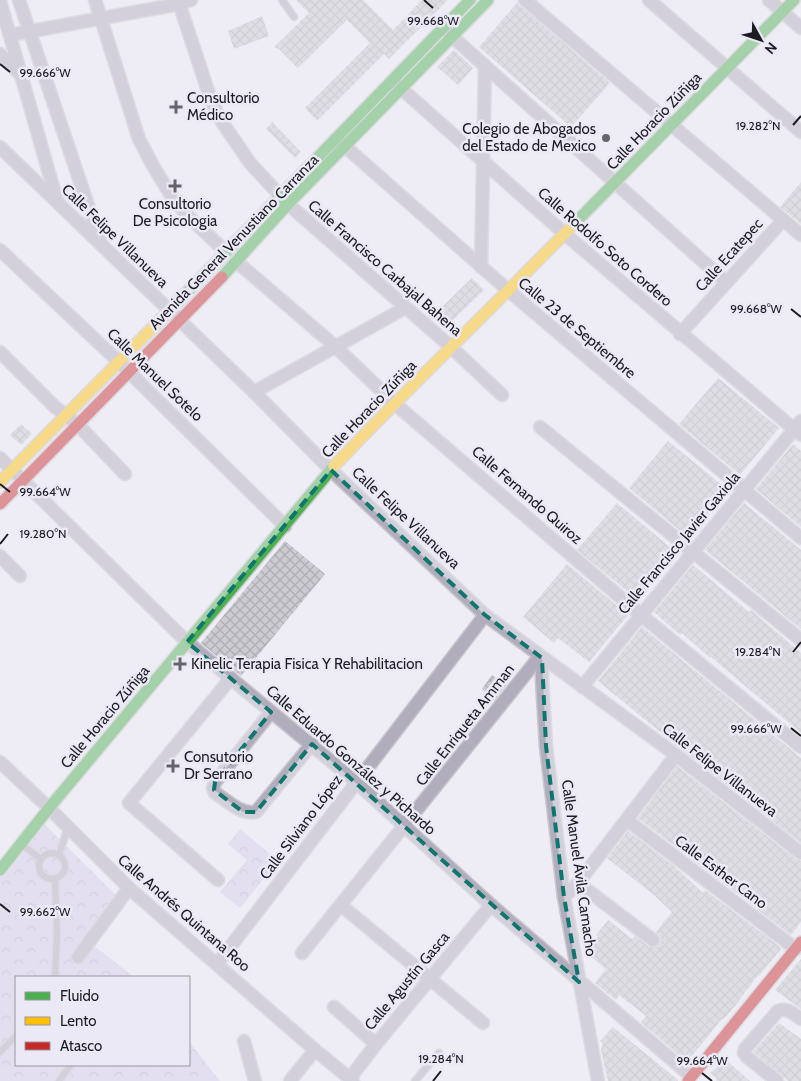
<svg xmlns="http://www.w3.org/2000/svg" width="801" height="1081" viewBox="0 0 801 1081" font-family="Cabin,sans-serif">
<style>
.park{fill:url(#park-crowns)}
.building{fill:url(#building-cross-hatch)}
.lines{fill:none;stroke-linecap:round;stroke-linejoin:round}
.lane-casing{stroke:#c9c7cd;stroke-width:9}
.street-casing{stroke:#c9c7cd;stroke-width:15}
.fast-casing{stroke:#c9c7cd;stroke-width:14}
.slow-casing{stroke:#c9c7cd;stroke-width:14}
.jam-casing{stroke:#c9c7cd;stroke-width:14}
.lane{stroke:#b1adbc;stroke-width:6}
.street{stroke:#b1adbc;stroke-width:12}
.fast{stroke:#4caf50;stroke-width:11}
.slow{stroke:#ffc107;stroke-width:11}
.jam{stroke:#c62828;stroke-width:11}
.marked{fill:none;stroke:#0f766e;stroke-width:4;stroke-dasharray:10 6;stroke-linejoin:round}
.ticks{fill:none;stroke:#1c1b20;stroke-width:2}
.poi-dot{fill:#66646a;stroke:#ece9f7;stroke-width:2}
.labels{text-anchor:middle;stroke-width:5;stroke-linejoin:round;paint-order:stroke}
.poi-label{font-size:15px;fill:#1c1b20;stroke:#ece9f7;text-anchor:start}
.street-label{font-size:15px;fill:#1c1b20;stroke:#ece9f7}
.ticks-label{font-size:12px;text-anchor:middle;fill:#1c1b20;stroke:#ece9f7;stroke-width:5;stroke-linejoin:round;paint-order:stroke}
</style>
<defs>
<pattern id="park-crowns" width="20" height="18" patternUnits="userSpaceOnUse" patternTransform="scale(1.25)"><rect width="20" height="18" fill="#d5ceea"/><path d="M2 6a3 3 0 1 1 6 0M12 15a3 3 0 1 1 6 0" fill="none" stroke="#b6b0c8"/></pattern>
<pattern id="building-cross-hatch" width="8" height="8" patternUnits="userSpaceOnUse" patternTransform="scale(1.25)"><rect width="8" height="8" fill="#cccbd1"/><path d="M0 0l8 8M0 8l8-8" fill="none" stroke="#afaeb3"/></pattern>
</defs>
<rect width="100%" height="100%" fill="#eeecf4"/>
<g class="park">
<polygon points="44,824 116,895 84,938 134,977 16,977 16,1065 189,1065 189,1037 190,1043 220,1081 0,1081 0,877"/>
<polygon points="240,829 278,861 240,908 220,892 247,860 228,844"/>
</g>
<g class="building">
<polygon points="296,0 363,0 393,30 422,0 448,0 389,59 384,54 317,121 305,108 370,43 347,20 298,68 279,49 274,47 309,13"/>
<polygon points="517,3 610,83 571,127 479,47"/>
<polygon points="262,16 269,36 234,49 228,31"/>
<polygon points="454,50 473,68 458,85 437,67"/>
<polygon points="272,122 301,152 295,158 266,129"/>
<polygon points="801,182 801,224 780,207"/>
<polygon points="472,278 484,290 450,323 438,311"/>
<polygon points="718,378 779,428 740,475 679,424"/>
<polygon points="21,424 32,434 21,445 10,435"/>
<polygon points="668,441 728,490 689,538 629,488"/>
<polygon points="793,444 801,451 801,527 756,489"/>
<polygon points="617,503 677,553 638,600 577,550"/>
<polygon points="744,503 801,550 801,629 705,550"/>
<polygon points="285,541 325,574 241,676 201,643"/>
<polygon points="567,564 628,615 589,662 558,638 554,643 523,617"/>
<polygon points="693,565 749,612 751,610 801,653 801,733 711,657 710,658 682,633 680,635 654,612"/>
<polygon points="642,627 801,758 801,843 676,745 598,681"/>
<polygon points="492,675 506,685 494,701 482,689"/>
<polygon points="677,766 796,859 801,861 801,922 791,935 638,818"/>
<polygon points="628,831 673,865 703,893 705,890 780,947 781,949 759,976 758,975 735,1006 723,1020 722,1019 687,1062 641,1022 646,1016 619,995 616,1000 595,983 606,969 585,952 598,936 596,935 608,920 632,939 635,936 649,947 657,947 661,941 660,936 656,932 672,912 654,895 607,858"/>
<polygon points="801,959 801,1009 775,990"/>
<polygon points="779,1023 801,1039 801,1081 788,1081 753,1052"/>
<polygon points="613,1027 678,1080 678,1081 608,1081 601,1050 603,1043 600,1041"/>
<polygon points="726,1060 750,1081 716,1081 716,1078 710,1073"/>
</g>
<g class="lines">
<defs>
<g id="lane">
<polyline points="282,0 294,17"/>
<polyline points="22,845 41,859"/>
<circle cx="52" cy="866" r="13"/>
<polyline points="59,855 68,827"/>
<polyline points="55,977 57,933 55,879"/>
<polyline points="0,1052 16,1036"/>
<polyline points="59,1081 71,1065"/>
<polyline points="415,1081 439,1053"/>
</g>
<g id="street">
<polyline points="19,0 101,244"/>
<polyline points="95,0 139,139 152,164 170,194 185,213 226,252"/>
<polyline points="178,0 211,100 220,119 250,163 288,204 451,347 502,395"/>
<polyline points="525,0 801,235"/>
<polyline points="649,0 801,132"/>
<polyline points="769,0 801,28"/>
<polyline points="0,1 57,201"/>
<polyline points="446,31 726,282"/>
<polyline points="10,35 179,4 191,0"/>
<polyline points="0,54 18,72"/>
<polyline points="395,83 565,234 801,435"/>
<polyline points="339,141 509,291 801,538"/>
<polyline points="0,147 254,392 331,470 485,615 676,755 801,853"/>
<polyline points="0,250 119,362 285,526"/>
<polyline points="237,262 336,347 394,403 641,615 801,747"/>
<polyline points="481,267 485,66"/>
<polyline points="680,334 783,220"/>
<polyline points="0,352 55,407 78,425 125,474"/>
<polyline points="254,392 405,308"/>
<polyline points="540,427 801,640"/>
<polyline points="0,458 187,642 356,782 491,905 691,1076"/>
<polyline points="0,556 20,576"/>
<polyline points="542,658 542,679 546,746 564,897 598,1081"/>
<polyline points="582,687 801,421"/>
<path d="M271,712l-56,70 -2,6 2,5c13,8 26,22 41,19l56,-68"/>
<polyline points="0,762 49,808 129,888 315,1050 353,1081"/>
<polyline points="627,820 796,949"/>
<polyline points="218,880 129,803 231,678"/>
<polyline points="578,883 653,940"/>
<polyline points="564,897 578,883 676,755"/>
<polyline points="342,906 483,1023"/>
<polyline points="302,953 540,656"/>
<polyline points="78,957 129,888"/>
<polyline points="217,964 485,615"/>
<polyline points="334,1007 376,1044"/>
<polyline points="244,1041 255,1081"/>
<polyline points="350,1078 376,1044 491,905"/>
<polyline points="290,1081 315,1050"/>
<path d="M777,1081l-30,-24 -3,-4 1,-4 33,-38c9,-4 16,3 23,8"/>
</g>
<g id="fast">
<polyline points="572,226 794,0"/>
<polyline points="222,277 288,204 488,0"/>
<polyline points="164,316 470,0"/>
<polyline points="0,870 49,808 334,466"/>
</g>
<g id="slow">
<path d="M334,466c78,-82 159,-159 238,-240"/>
<polyline points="0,482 164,316"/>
</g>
<g id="jam">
<polyline points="0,504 222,277"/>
<polyline points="688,1081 801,942"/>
</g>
</defs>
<use href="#lane" class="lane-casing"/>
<use href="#street" class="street-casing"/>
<use href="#fast" class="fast-casing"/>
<use href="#slow" class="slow-casing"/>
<use href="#jam" class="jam-casing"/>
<use href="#lane" class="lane"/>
<use href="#street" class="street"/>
<use href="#fast" class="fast"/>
<use href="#slow" class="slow"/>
<use href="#jam" class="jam"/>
</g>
<path d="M0 0H801V1081H0ZM331,470l154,145 57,43 4,88 18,151 15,85 -267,-238 -56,68h-13l-29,-22 1,-8 56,-70 -84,-70z" fill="#eeecf4" fill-opacity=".55" fill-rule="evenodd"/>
<path class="marked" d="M331,470l154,145 57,43 4,88 18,151 15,85 -267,-238 -56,68h-13l-29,-22 1,-8 56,-70 -84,-70z"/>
<path class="ticks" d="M424,0l9,8M0,64l10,8M793,125l8,-9M791,309l10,8M0,484l10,8M0,544l8,-10M793,652l8,-10M791,728l10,8M0,904l10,8M702,1073l10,8M433,1081l8,-10"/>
<g class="poi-dot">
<path d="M173.5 99.5h5v5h5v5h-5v5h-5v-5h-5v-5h5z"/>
<circle cx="606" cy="138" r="5"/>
<path d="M172.5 178.5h5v5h5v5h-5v5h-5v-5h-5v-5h5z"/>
<path d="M177.5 656.5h5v5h5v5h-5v5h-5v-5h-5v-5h5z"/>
<path d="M170.5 758.5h5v5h5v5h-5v5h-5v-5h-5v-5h5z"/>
</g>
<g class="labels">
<g class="poi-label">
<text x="187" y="103">Consultorio<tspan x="187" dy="17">Médico</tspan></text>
<text x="596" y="134" text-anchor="end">Colegio de Abogados<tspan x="596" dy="17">del Estado de Mexico</tspan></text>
<text x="175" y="209" text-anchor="middle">Consultorio<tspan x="175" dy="17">De Psicologia</tspan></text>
<text x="191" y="669">Kinelic Terapia Fisica Y Rehabilitacion</text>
<text x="184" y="762">Consutorio<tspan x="184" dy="17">Dr Serrano</tspan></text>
</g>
<g class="street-label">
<text transform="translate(654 121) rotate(-46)" y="5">Calle Horacio Zúñiga</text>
<text transform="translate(115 236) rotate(44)" y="5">Calle Felipe Villanueva</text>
<text transform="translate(234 242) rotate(-46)" y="5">Avenida General Venustiano Carranza</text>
<text transform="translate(605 247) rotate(41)" y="5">Calle Rodolfo Soto Cordero</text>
<text transform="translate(729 255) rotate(-48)" y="5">Calle Ecatepec</text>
<text transform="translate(385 268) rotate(41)" y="5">Calle Francisco Carbajal Bahena</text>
<text transform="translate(577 328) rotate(40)" y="5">Calle 23 de Septiembre</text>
<text transform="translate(155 375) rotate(44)" y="5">Calle Manuel Sotelo</text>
<text transform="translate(369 409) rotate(-46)" y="5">Calle Horacio Zúñiga</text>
<text transform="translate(527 495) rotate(41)" y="5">Calle Fernando Quiroz</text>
<text transform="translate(406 518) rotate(43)" y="5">Calle Felipe Villanueva</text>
<text transform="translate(679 543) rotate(-50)" y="5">Calle Francisco Javier Gaxiola</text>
<text transform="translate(105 717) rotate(-50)" y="5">Calle Horacio Zúñiga</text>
<text transform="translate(465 725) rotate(-52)" y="5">Calle Enriqueta Amman</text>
<text transform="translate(351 760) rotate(41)" y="5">Calle Eduardo González y Pichardo</text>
<text transform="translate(720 770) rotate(38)" y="5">Calle Felipe Villanueva</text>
<text transform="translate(301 827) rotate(-53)" y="5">Calle Silviano López</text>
<text transform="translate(579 868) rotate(82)" y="5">Calle Manuel Ávila Camacho</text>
<text transform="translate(721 872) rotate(37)" y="5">Calle Esther Cano</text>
<text transform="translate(184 913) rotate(41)" y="5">Calle Andrés Quintana Roo</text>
<text transform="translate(407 981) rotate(-50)" y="5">Calle Agustín Gasca</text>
</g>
</g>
<g class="ticks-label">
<text x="433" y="25">99.668°W</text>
<text x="45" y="77">99.666°W</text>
<text x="758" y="130">19.282°N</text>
<text x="756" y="313">99.668°W</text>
<text x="45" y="496">99.664°W</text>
<text x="43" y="538">19.280°N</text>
<text x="758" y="656">19.284°N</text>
<text x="756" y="733">99.666°W</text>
<text x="45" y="916">99.662°W</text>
<text x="441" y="1063">19.284°N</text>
<text x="702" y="1065">99.664°W</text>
</g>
<rect x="15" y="976" width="175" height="90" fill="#ece9f7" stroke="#9997a1"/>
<rect x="25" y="992" width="25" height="8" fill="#4caf50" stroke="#9997a1"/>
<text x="60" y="1001" font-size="15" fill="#1c1b20">Fluido</text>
<rect x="25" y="1017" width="25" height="8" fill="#ffc107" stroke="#9997a1"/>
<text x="60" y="1026" font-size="15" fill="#1c1b20">Lento</text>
<rect x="25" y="1042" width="25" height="8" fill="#c62828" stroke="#9997a1"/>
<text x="60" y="1051" font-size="15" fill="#1c1b20">Atasco</text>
<g transform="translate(761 40) rotate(130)" stroke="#ece9f7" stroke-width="4" paint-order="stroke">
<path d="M0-4L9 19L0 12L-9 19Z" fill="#1c1b20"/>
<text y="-8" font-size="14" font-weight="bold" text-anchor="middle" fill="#1c1b20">N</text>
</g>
</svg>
